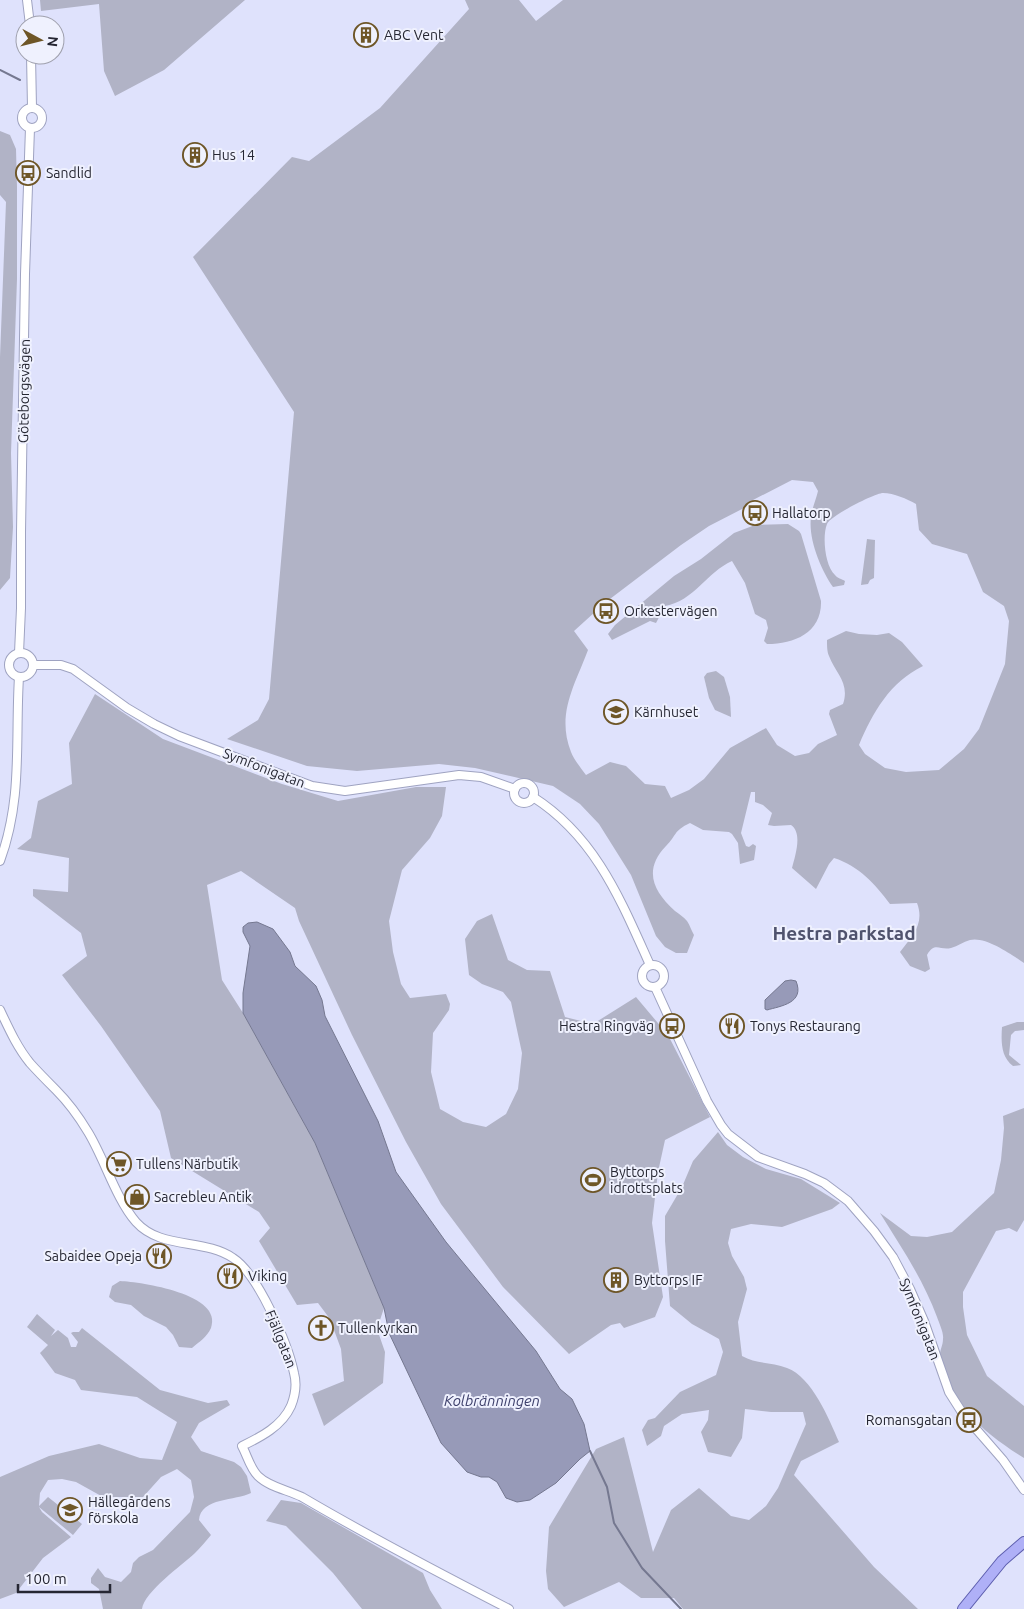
<svg xmlns="http://www.w3.org/2000/svg" width="1024" height="1609" viewBox="0 0 1024 1609" font-family="Ubuntu,sans-serif">
<style>
.green{fill:#b1b3c6;fill-rule:evenodd}
.water{fill:#979ab8;stroke:#757890}
.lines{fill:none;stroke-linecap:round;stroke-linejoin:round}
.stream{stroke:#757890;stroke-width:2}
.minor-casing{stroke:#9fa3c1;stroke-width:10}
.major-casing{stroke:#5d5eae;stroke-width:12}
.minor{stroke:#fff;stroke-width:8}
.major{stroke:#afb0f7;stroke-width:10}
.labels{text-anchor:middle;stroke-width:4;stroke-linejoin:round;paint-order:stroke}
.poi-label{font-size:14px;fill:#262733;stroke:#eff1fe;text-anchor:start}
.street-label{font-size:14px;fill:#262733;stroke:#eff1fe}
.water-label{font-size:15px;font-style:italic;fill:#3e406c;stroke:#eff1fe}
.district-label{font-size:19px;font-weight:bold;fill:#50536e;stroke:#eff1fe}
</style>
<rect width="100%" height="100%" fill="#dfe2fc"/>
<g class="green">
<polygon points="40,0 245,0 164,70 115,96 104,71 99,4 41,11"/>
<path d="M465,0h54l17,21 27,-21h461v963c-13,-9 -39,-27 -54,-23 -7,2 -12,6 -19,8 -11,3 -16,-7 -24,7l3,14 -5,3 -15,-6 -10,-14c12,-16 25,-28 17,-49l-27,1c-15,-20 -31,-38 -56,-46l-5,6 -13,25 -24,-21c3,-12 11,-35 -1,-43l-17,1 -6,-1 4,-12 -9,-8 -8,-3v-10h-4l-10,41 5,13 3,1 4,-3 3,2 -2,14 -14,4 -2,-21 -6,-9 -3,-2 -26,-2 -13,-7c-17,8 -13,12 -24,23 -23,24 -13,45 9,65 4,3 9,6 12,10 3,4 4,9 7,14l-7,18h-11l-11,-6 -9,-11 -25,-61 -32,-51 -19,-20 -27,-18 -78,-18 -36,-4 -82,7 -50,-5 -80,-27 31,-19 11,-21 25,-287 -101,-155 99,-100 17,4 71,-53 89,-99zM792,480l21,2 5,9c-2,9 -6,17 -7,26 -3,22 10,53 22,70l11,-2 1,-4c-3,-2 -8,-3 -10,-6 -10,-9 -13,-39 -8,-51 3,-8 48,-31 56,-31 11,0 24,6 33,11l3,26 13,14 35,10 16,38 21,14 5,15 -4,43 -26,65 -15,20 -25,21 -33,2 -21,-4 -20,-14 -6,-9c14,-33 31,-63 64,-79l-21,-24 -13,-9 -12,2 -18,-1 -13,-3 -19,9c0,5 0,12 2,16 7,18 21,27 14,48l-13,6 -1,4 8,21 -19,9 -9,9 -14,3 -18,-11 -11,-17 -36,20 -26,31 -15,11 -18,8 -6,-12 -20,-2 -19,-18 -16,-4 -24,13c-5,-7 -12,-15 -15,-23 -15,-38 4,-67 17,-102l-14,-19 32,-29 75,-57 28,-19 35,-18 9,-8z"/>
<polygon points="0,131 10,135 16,149 17,187 17,279 11,453 13,527 10,578 0,590 0,357 6,202 0,195"/>
<path d="M788,524l11,7 2,3 20,67c1,31 -26,43 -54,43l-3,-3 4,-13 -2,-8 -11,-6 -10,-31 -13,-22c-25,11 -38,40 -67,45l-9,17 -6,-2 -38,19 -4,-6 7,-9 59,-49 27,-17 33,-26 21,-8z"/>
<polygon points="867,539 875,540 874,578 870,580 868,584 861,585"/>
<polygon points="716,671 724,677 730,697 731,717 715,710 709,698 704,677 707,673"/>
<polygon points="95,694 163,739 282,784 338,801 416,787 446,787 442,816 430,838 402,870 389,921 393,952 401,984 410,998 446,994 450,1004 449,1010 433,1033 431,1072 440,1109 463,1122 486,1127 506,1114 518,1089 522,1053 511,1002 503,992 482,984 469,975 465,939 477,921 492,914 508,960 527,970 550,971 565,1017 593,1024 636,997 668,1035 710,1117 665,1140 658,1172 652,1223 663,1297 655,1317 624,1328 620,1323 611,1325 569,1354 503,1287 441,1204 406,1142 352,1035 299,921 295,908 241,871 207,885 222,980 243,1013 315,1143 384,1308 377,1329 385,1352 383,1383 324,1426 312,1394 344,1381 341,1349 330,1319 318,1303 297,1305 259,1241 270,1228 259,1212 171,1158 160,1111 101,1026 62,975 87,956 81,933 33,896 33,889 68,892 69,858 17,849 31,838 38,801 72,784 69,743"/>
<path d="M1017,1022h7v8l-9,1 -4,4 -2,20 12,10 -8,1c-12,-9 -12,-24 -11,-39z"/>
<path d="M1024,1108v112l-7,12 -8,-4 -13,3 -33,61v15l4,28 20,41 37,30v52c-37,-23 -76,-54 -84,-100 -1,-7 3,-12 3,-19 1,-6 -4,-16 -6,-22 -14,-38 -36,-70 -57,-104l31,23 16,1 25,-5 42,-39 7,-33 3,-32 -1,-12z"/>
<path d="M718,1132l9,13 16,12 23,12 35,10 39,24 -8,6 -50,18 -31,-3 -20,5 -3,14 4,13 12,21 3,12 -9,33 4,34c14,8 30,6 45,12 25,9 42,51 52,74l-38,19 -7,14 80,92 44,42h-235l-9,-11h-33l-22,-16 -55,25 -16,-18 -2,-18 3,-44 47,-78 28,-12 29,115 18,-42 28,-22 32,28 18,4 17,-14 12,-18 28,-64 -3,-12h-32l-26,-3 -3,29 -11,19 -23,-5 -7,-20 7,-12 1,-10 -27,4 -18,12 -3,10 -14,10 -5,-16 6,-10 7,-2 25,-26 36,-17 7,-23 -4,-13 -27,-15 -22,-18 -5,-65v-25l17,-29 11,-26z"/>
<path d="M120,1281c21,1 104,13 91,47 -4,9 -12,14 -19,20l-13,-1 -6,-12 -7,-8 -22,-11 -13,-11 -16,-3 -6,-5 3,-11z"/>
<path d="M37,1314l18,16 -4,6 7,-6 10,8 3,9h5l2,-5 -7,-9 2,-1h6l3,-4 78,62 48,13 19,-3 3,5 -31,18 -8,14 10,14 33,11 7,5 6,9 4,17c-15,8 -50,4 -52,27l12,15c-5,6 -10,12 -16,18 -13,12 -51,39 -53,56h-39l-4,-20 -8,-6v-5l7,-10 7,9 16,5 10,-10 2,-9 6,-6 14,-7 37,-38 4,-15 -3,-17 -14,-11 -16,8 -18,20h-40l-27,-15 -14,-3 -14,1 -8,13 -1,13 9,-9 34,27 -9,11 -34,-28 3,5 29,25 -28,21 -27,35 -16,6v-122l49,-21 50,-12 41,14 22,2 15,-38 -40,-25 -56,-7 -6,-10 -20,-7 -15,-20 8,-8 -21,-18z"/>
<polygon points="281,1500 301,1503 423,1573 430,1590 442,1609 362,1609 333,1573 286,1526 266,1521"/>
</g>
<g class="water">
<polygon points="257,922 273,929 290,952 295,966 316,986 322,1000 325,1016 378,1121 396,1172 446,1242 536,1351 560,1389 572,1399 584,1424 590,1451 580,1459 556,1483 530,1500 517,1502 506,1498 497,1482 489,1477 481,1477 467,1472 441,1443 389,1333 384,1308 315,1143 243,1013 243,993 250,946 243,932 243,927 248,923"/>
<path d="M791,980l5,1c9,22 -15,25 -29,29l-2,-1v-9l20,-19z"/>
</g>
<g class="lines">
<g class="stream">
<polyline points="0,70 20,80"/>
<polyline points="590,1451 607,1487 614,1523 642,1568 681,1609"/>
</g>
<defs>
<g id="minor">
<polyline points="27,0 30,25"/>
<polyline points="31,55 32,108"/>
<circle cx="32" cy="118" r="10"/>
<circle cx="21" cy="665" r="12"/>
<polyline points="19,653 21,608 21,532 25,274 30,128"/>
<polyline points="33,665 61,665 73,669 127,708 154,724 179,736 312,786 345,791 459,775 481,777 515,789"/>
<circle cx="524" cy="793" r="10"/>
<path d="M533,797c63,40 88,104 117,168"/>
<path d="M0,861c23,-63 15,-119 19,-184"/>
<circle cx="653" cy="976" r="11"/>
<polyline points="655,987 707,1101 721,1125 728,1134 758,1157 805,1174 824,1183 848,1201 874,1231 893,1257 910,1289 924,1321 949,1392 963,1414 1003,1460 1024,1490"/>
<path d="M0,1010c9,19 17,37 30,53 8,9 17,18 26,27 12,12 23,27 32,42 16,26 28,67 48,90 25,28 68,16 97,36 25,16 55,86 61,115 3,11 1,23 -3,33 -9,20 -30,31 -49,40 5,9 8,22 16,30 11,11 30,14 44,21 68,40 137,76 207,112"/>
</g>
<polyline id="major" points="963,1609 1002,1561 1024,1542"/>
</defs>
<use href="#minor" class="minor-casing"/>
<use href="#major" class="major-casing"/>
<use href="#minor" class="minor"/>
<use href="#major" class="major"/>
</g>
<defs>
<symbol id="building-ring" viewBox="-11 -11 22 22"><circle r="9.5" fill="#eff1fe" stroke="#6e5627" stroke-width="1.5"/><path d="M-4-6H4V6H1V3H-1V6H-4ZM-2.5-4.3h1.7v1.8h-1.7ZM.8-4.3h1.7v1.8H.8ZM-2.5-1h1.7V.8h-1.7ZM.8-1h1.7V.8H.8Z" fill="#6e5627"/></symbol>
<symbol id="bus-ring" viewBox="-11 -11 22 22"><circle r="9.5" fill="#eff1fe" stroke="#6e5627" stroke-width="1.5"/><path d="M-5-6H5V4H4V6H2V4H-2V6H-4V4H-5ZM-3.5-4V0h7V-4ZM-3.5 1.2v1.5H-2V1.2ZM2 1.2v1.5H3.5V1.2Z" fill="#6e5627"/></symbol>
<symbol id="school-ring" viewBox="-11 -11 22 22"><circle r="9.5" fill="#eff1fe" stroke="#6e5627" stroke-width="1.5"/><path d="M0-5L7-2L0 1L-7-2ZM-4 1L0 2.5L4 1V4Q0 6-4 4Z" fill="#6e5627"/></symbol>
<symbol id="restaurant-ring" viewBox="-11 -11 22 22"><circle r="9.5" fill="#eff1fe" stroke="#6e5627" stroke-width="1.5"/><path d="M-5-6h1v4h1v-4h1v4h1v-4h1v5L-1.5 .5V6h-2V.5L-5-1ZM5-6V6H3V1.5H1.5Q1.5-4 5-6Z" fill="#6e5627"/></symbol>
<symbol id="supermarket-ring" viewBox="-11 -11 22 22"><circle r="9.5" fill="#eff1fe" stroke="#6e5627" stroke-width="1.5"/><path d="M-6-5.5h2.5l.6 2H6L4.5 2H-2.5L-4.4-4H-6ZM-1.5 3.2a1.3 1.3 0 1 0 .1 0ZM3 3.2a1.3 1.3 0 1 0 .1 0Z" fill="#6e5627"/></symbol>
<symbol id="stadium-ring" viewBox="-11 -11 22 22"><circle r="9.5" fill="#eff1fe" stroke="#6e5627" stroke-width="1.5"/><path d="M0-5a6.5 5 0 1 0 0 10a6.5 5 0 1 0 0-10ZM-3.5-1.8h7v3.6h-7Z" fill="#6e5627"/></symbol>
<symbol id="shop-ring" viewBox="-11 -11 22 22"><circle r="9.5" fill="#eff1fe" stroke="#6e5627" stroke-width="1.5"/><path d="M-5-2.5h2.3a2.7 3.5 0 0 1 5.4 0H5L5.5 6h-11ZM-1.5-2.5h3a1.5 2.3 0 0 0-3 0Z" fill="#6e5627"/></symbol>
<symbol id="church-ring" viewBox="-11 -11 22 22"><circle r="9.5" fill="#eff1fe" stroke="#6e5627" stroke-width="1.5"/><path d="M-1.2-6h2.4v3.5h3.3v2.4h-3.3V6h-2.4V-.1h-3.3v-2.4h3.3Z" fill="#6e5627"/></symbol>
</defs>
<g fill-rule="evenodd">
<use href="#building-ring" x="352" y="21" width="28" height="28"/>
<use href="#building-ring" x="181" y="141" width="28" height="28"/>
<use href="#bus-ring" x="14" y="159" width="28" height="28"/>
<use href="#bus-ring" x="741" y="499" width="28" height="28"/>
<use href="#bus-ring" x="592" y="597" width="28" height="28"/>
<use href="#school-ring" x="602" y="698" width="28" height="28"/>
<use href="#bus-ring" x="658" y="1012" width="28" height="28"/>
<use href="#restaurant-ring" x="718" y="1012" width="28" height="28"/>
<use href="#supermarket-ring" x="105" y="1150" width="28" height="28"/>
<use href="#stadium-ring" x="579" y="1166" width="28" height="28"/>
<use href="#shop-ring" x="123" y="1183" width="28" height="28"/>
<use href="#restaurant-ring" x="145" y="1242" width="28" height="28"/>
<use href="#restaurant-ring" x="216" y="1262" width="28" height="28"/>
<use href="#building-ring" x="602" y="1266" width="28" height="28"/>
<use href="#church-ring" x="307" y="1314" width="28" height="28"/>
<use href="#bus-ring" x="955" y="1406" width="28" height="28"/>
<use href="#school-ring" x="56" y="1496" width="28" height="28"/>
</g>
<g class="labels">
<g class="poi-label">
<text x="384" y="40">ABC Vent</text>
<text x="212" y="160">Hus 14</text>
<text x="46" y="178">Sandlid</text>
<text x="772" y="518">Hallatorp</text>
<text x="624" y="616">Orkestervägen</text>
<text x="634" y="717">Kärnhuset</text>
<text x="654" y="1031" text-anchor="end">Hestra Ringväg</text>
<text x="750" y="1031">Tonys Restaurang</text>
<text x="136" y="1169">Tullens Närbutik</text>
<text x="610" y="1177">Byttorps<tspan x="610" dy="16">idrottsplats</tspan></text>
<text x="154" y="1202">Sacrebleu Antik</text>
<text x="142" y="1261" text-anchor="end">Sabaidee Opeja</text>
<text x="248" y="1281">Viking</text>
<text x="634" y="1285">Byttorps IF</text>
<text x="338" y="1333">Tullenkyrkan</text>
<text x="952" y="1425" text-anchor="end">Romansgatan</text>
<text x="88" y="1507">Hällegårdens<tspan x="88" dy="16">förskola</tspan></text>
</g>
<g class="street-label">
<text transform="translate(24 391) rotate(-89)" y="5">Göteborgsvägen</text>
<text transform="translate(264 768) rotate(21)" y="5">Symfonigatan</text>
<text transform="translate(920 1319) rotate(68)" y="5">Symfonigatan</text>
<text transform="translate(281 1339) rotate(68)" y="5">Fjällgatan</text>
</g>
<g class="water-label">
<text x="492" y="1406">Kolbränningen</text>
</g>
<g class="district-label">
<text x="844" y="940">Hestra parkstad</text>
</g>
</g>
<g transform="translate(40 40) rotate(97)"><circle r="24" fill="#eff1fe" stroke="#9fa0ad"/>
<path d="M0-4L9 19L0 12L-9 19Z" fill="#6e5627"/>
<text y="-8" font-size="14" font-weight="bold" text-anchor="middle" fill="#262733">N</text>
</g>
<path d="M18 1584v8h92v-8" fill="none" stroke="#262733" stroke-width="2.5"/>
<text x="25" y="1584" font-size="15" fill="#262733" stroke="#eff1fe" stroke-width="4" paint-order="stroke">100 m</text>
</svg>
